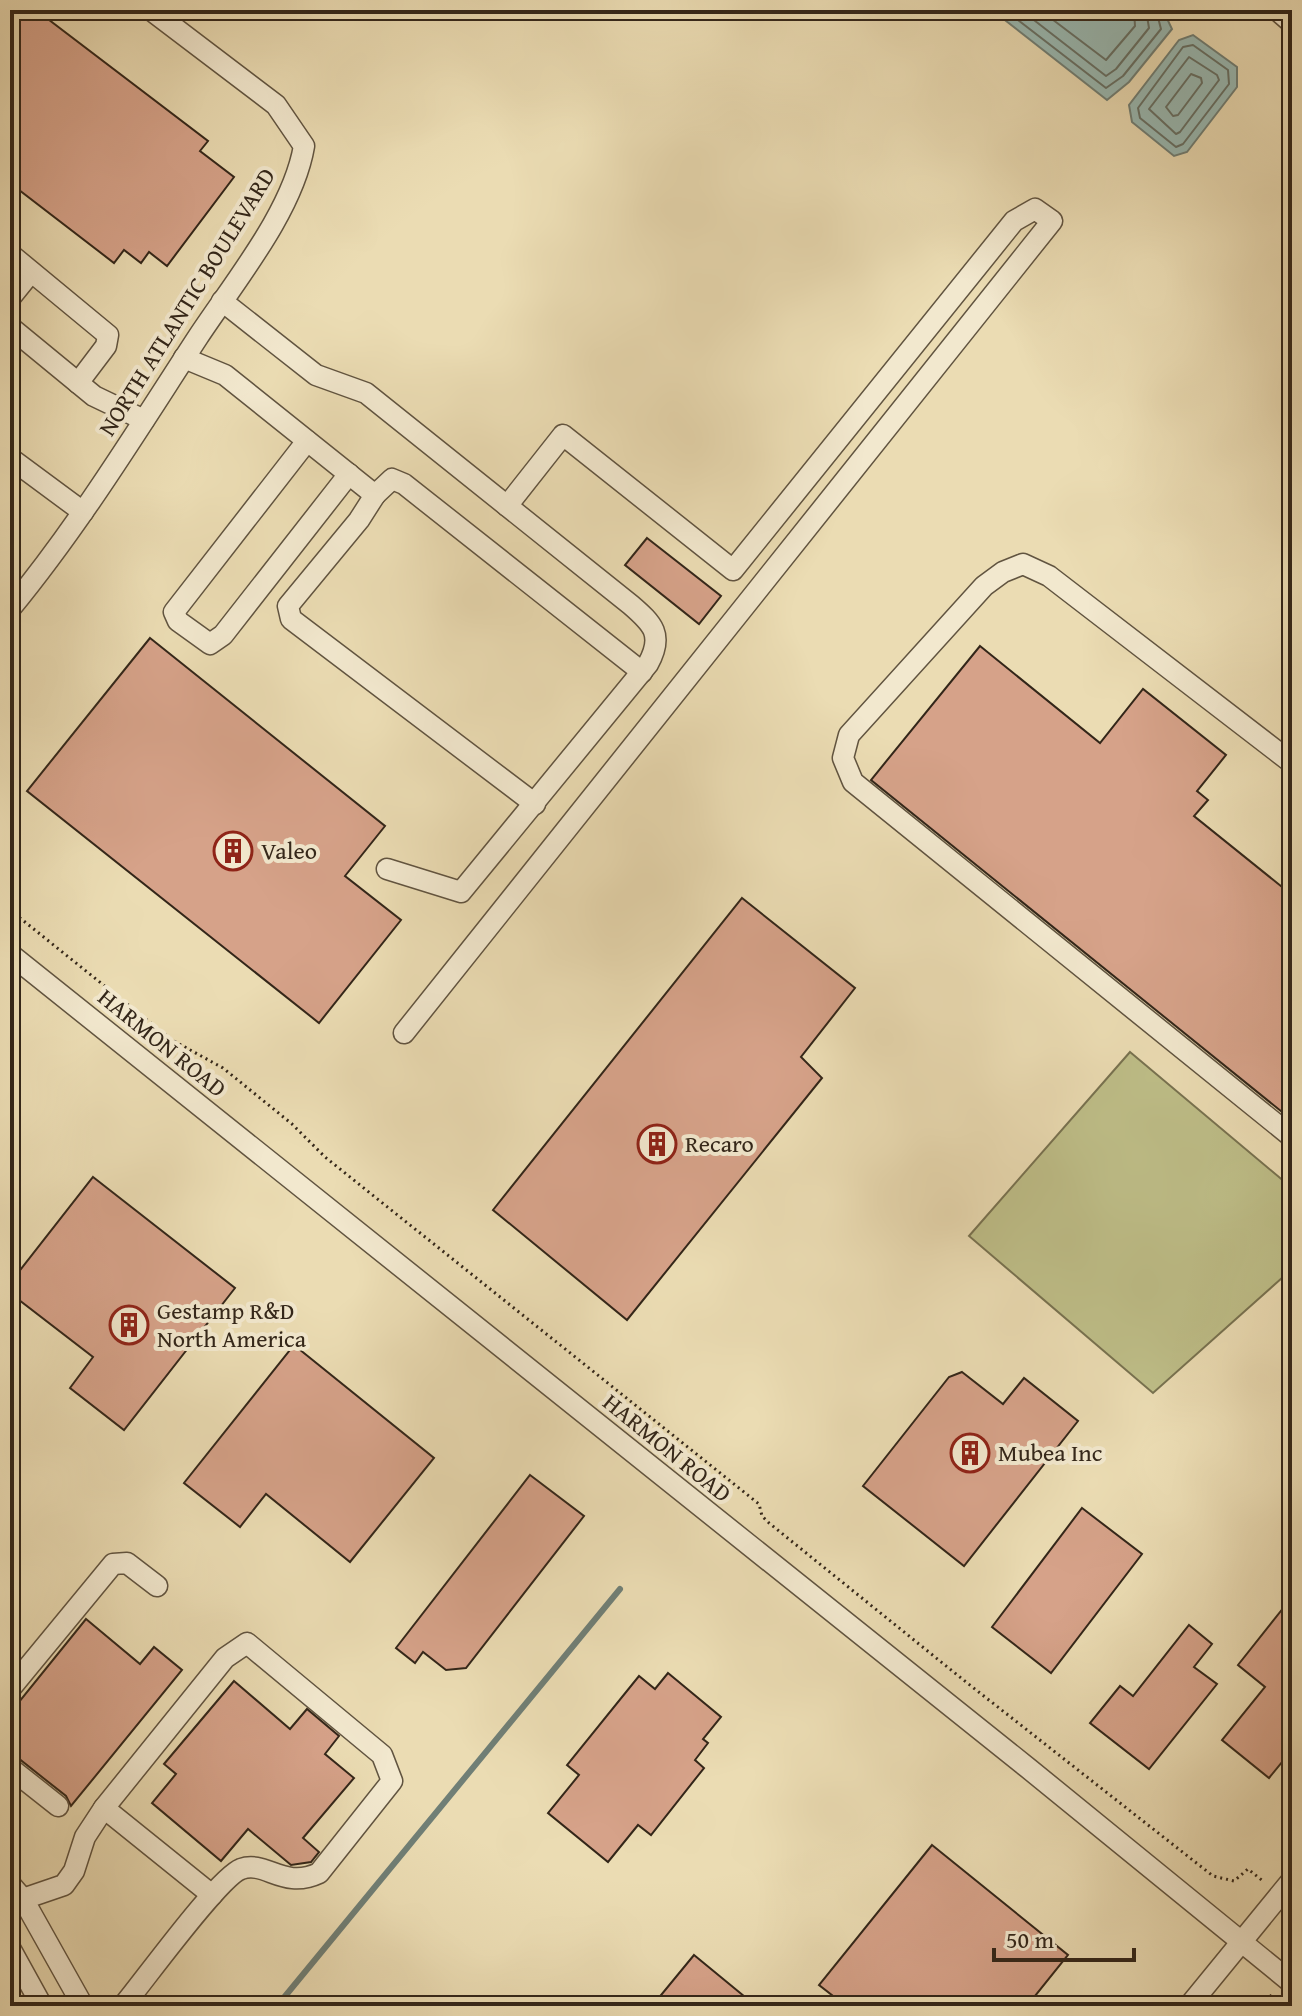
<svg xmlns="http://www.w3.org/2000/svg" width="1302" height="2016" viewBox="0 0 1302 2016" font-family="'Gentium Book Plus',serif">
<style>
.green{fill:#bebe88;stroke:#787250;stroke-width:2}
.water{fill:#99bab4;stroke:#707f76;stroke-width:2}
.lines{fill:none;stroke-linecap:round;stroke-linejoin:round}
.shore{stroke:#667066;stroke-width:2}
.stream{stroke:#707f76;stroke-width:6}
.building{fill:#d6a289;stroke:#332619;stroke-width:2}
.minor-casing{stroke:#615440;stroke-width:23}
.path{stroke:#332619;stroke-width:3;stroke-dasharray:2 4;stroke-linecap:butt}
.minor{stroke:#f2e8ce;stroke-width:20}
.labels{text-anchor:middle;stroke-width:8;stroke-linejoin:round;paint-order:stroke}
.street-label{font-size:24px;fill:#332619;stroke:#f2e8ce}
.poi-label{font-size:24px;fill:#332619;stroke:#f2e8ce;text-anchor:start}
</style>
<rect width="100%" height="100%" fill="#ebdcb3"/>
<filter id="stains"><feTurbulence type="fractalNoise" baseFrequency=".0025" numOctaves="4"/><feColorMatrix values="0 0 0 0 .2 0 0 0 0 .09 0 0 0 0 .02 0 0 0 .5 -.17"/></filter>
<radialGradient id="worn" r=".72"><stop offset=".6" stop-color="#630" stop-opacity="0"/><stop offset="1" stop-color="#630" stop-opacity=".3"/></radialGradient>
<polygon class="green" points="1130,1052 1292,1188 1292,1269 1153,1393 969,1236"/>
<g class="water">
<polygon points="992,10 1163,10 1172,29 1129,82 1107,100"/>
<polygon points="1193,35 1237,67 1237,87 1187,152 1174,156 1132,122 1129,105 1179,40"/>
</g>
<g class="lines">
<g class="shore">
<polyline points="1005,10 1106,88 1123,76 1161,29 1156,10"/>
<polyline points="1021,10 1106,76 1116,69 1149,28 1146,10"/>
<polyline points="1040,10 1106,60 1135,26 1134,10"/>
<polygon points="1193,45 1228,70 1229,84 1183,144 1176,147 1140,118 1138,108 1183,47"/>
<polygon points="1189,57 1217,75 1219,80 1180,132 1176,134 1149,109"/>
<polygon points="1191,74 1201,78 1202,83 1178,115 1173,116 1166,107"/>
</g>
<polyline class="stream" points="277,2006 620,1589"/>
</g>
<g class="building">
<polygon points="10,10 36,10 208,141 200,151 234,177 167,266 149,252 141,263 124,250 114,263 10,183"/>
<polygon points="647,538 721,596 699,624 625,565"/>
<polygon points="150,638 385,826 345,876 401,920 319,1023 27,791"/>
<polygon points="980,646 1100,743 1143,689 1226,755 1197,791 1208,800 1194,816 1292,895 1292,1120 871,780"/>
<polygon points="742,898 855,988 801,1057 822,1078 627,1320 493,1210"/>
<polygon points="93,1177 235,1288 124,1430 70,1388 93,1357 10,1293 10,1283"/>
<polygon points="294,1345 434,1458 350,1562 266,1494 240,1527 184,1483"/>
<polygon points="962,1372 1003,1404 1024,1378 1078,1421 964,1566 863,1486 949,1377"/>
<polygon points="530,1475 584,1516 466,1668 446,1670 423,1652 415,1663 396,1648"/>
<polygon points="1082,1508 1142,1554 1051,1673 992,1627"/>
<polygon points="1292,1597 1292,1750 1269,1778 1222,1740 1265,1687 1238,1665"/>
<polygon points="86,1619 140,1664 154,1647 182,1670 71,1806 66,1796 18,1758 10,1755 10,1713"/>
<polygon points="1189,1625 1212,1644 1194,1667 1217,1684 1149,1769 1090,1723 1120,1686 1133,1696"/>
<polygon points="668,1673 721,1717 703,1739 708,1743 695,1760 704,1768 651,1835 638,1825 608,1862 548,1813 579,1775 567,1765 639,1676 655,1689"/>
<polygon points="234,1681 290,1729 307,1709 339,1736 325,1754 354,1778 303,1838 319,1852 311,1862 291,1865 248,1829 221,1861 152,1803 176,1774 164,1764"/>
<polygon points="932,1845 1068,1955 1027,2006 846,2006 819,1985"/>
<polygon points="694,1955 756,2006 652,2006"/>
</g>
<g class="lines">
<defs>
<g id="minor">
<polyline points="1277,10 1292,23"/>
<polyline points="10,254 108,335 106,346 78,383"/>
<polyline points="10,298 31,272"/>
<path d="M222,301l94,74 50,18 265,212c22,19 33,30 17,59l-187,228 -74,-23"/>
<polyline points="10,327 94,396 144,420"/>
<polyline points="184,358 225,375 375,495 392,479 404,484 642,672"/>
<polyline points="307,441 174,612 178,621 210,644 223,635 349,474"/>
<polyline points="10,458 83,512"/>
<polyline points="375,495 359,520 288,606 291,619 535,804"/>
<path d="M10,609c70,-85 128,-180 188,-272 37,-56 95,-126 106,-191l-28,-41 -125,-95"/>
<polyline points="1292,763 1049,576 1023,564 1003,572 984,586 849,735 843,758 853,782 1292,1137"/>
<polyline points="10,954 1028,1768 1292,1983"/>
<polyline points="404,1033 1052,221 1035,209 1014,221 733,570 563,435 507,506"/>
<polyline points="10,1689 113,1564 127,1563 157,1586"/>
<polyline points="10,1768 58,1806"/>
<path d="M104,1808l121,-150 22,-15 135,112 10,26 -73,92c-36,17 -53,-13 -78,-4 -23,9 -97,112 -118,137"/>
<polyline points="10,1884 23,1899 83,2006"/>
<polyline points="23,1899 64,1885 74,1871 85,1837 104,1808 212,1895"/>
<polyline points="10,1948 42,2006"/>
<polyline points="1189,2006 1292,1880"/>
</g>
</defs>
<use href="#minor" class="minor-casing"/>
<g class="path">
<polyline points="10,910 172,1040 223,1068 292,1124 325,1157 759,1504 762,1516 769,1523 966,1682 1213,1876 1234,1881 1248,1869 1264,1882"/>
<polyline points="10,1858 16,1865"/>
<polyline points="1263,2006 1273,1993"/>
</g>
<use href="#minor" class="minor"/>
</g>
<defs>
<symbol id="building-ring" viewBox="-11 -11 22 22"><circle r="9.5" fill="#f2e8ce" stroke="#8f2418" stroke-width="1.5"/><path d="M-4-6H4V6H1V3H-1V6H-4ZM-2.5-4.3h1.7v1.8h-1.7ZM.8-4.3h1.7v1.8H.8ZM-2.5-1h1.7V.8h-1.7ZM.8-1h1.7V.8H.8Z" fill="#8f2418"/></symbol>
</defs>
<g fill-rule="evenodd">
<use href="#building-ring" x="211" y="829" width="44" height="44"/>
<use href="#building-ring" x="635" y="1122" width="44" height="44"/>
<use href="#building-ring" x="107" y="1303" width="44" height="44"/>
<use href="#building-ring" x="948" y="1431" width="44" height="44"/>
</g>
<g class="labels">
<g class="street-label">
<text transform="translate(187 302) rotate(-58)" y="8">NORTH ATLANTIC BOULEVARD</text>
<text transform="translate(162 1043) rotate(39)" y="8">HARMON ROAD</text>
<text transform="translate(667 1448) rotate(39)" y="8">HARMON ROAD</text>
</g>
<g class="poi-label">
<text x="261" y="859">Valeo</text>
<text x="685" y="1152">Recaro</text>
<text x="157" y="1319">Gestamp R&amp;D<tspan x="157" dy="28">North America</tspan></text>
<text x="998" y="1461">Mubea Inc</text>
</g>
</g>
<rect width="1302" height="2016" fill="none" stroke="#ebdcb3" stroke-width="40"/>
<rect x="12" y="12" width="1278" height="1992" fill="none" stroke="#332619" stroke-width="4"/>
<rect x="20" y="20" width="1262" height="1976" fill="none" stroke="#332619" stroke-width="2"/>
<path d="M994 1948v12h140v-12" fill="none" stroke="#332619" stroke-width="4"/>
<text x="1006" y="1948" font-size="24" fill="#332619" stroke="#f2e8ce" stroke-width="6" paint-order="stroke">50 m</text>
<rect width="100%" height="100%" filter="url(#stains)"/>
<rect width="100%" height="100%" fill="url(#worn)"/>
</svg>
